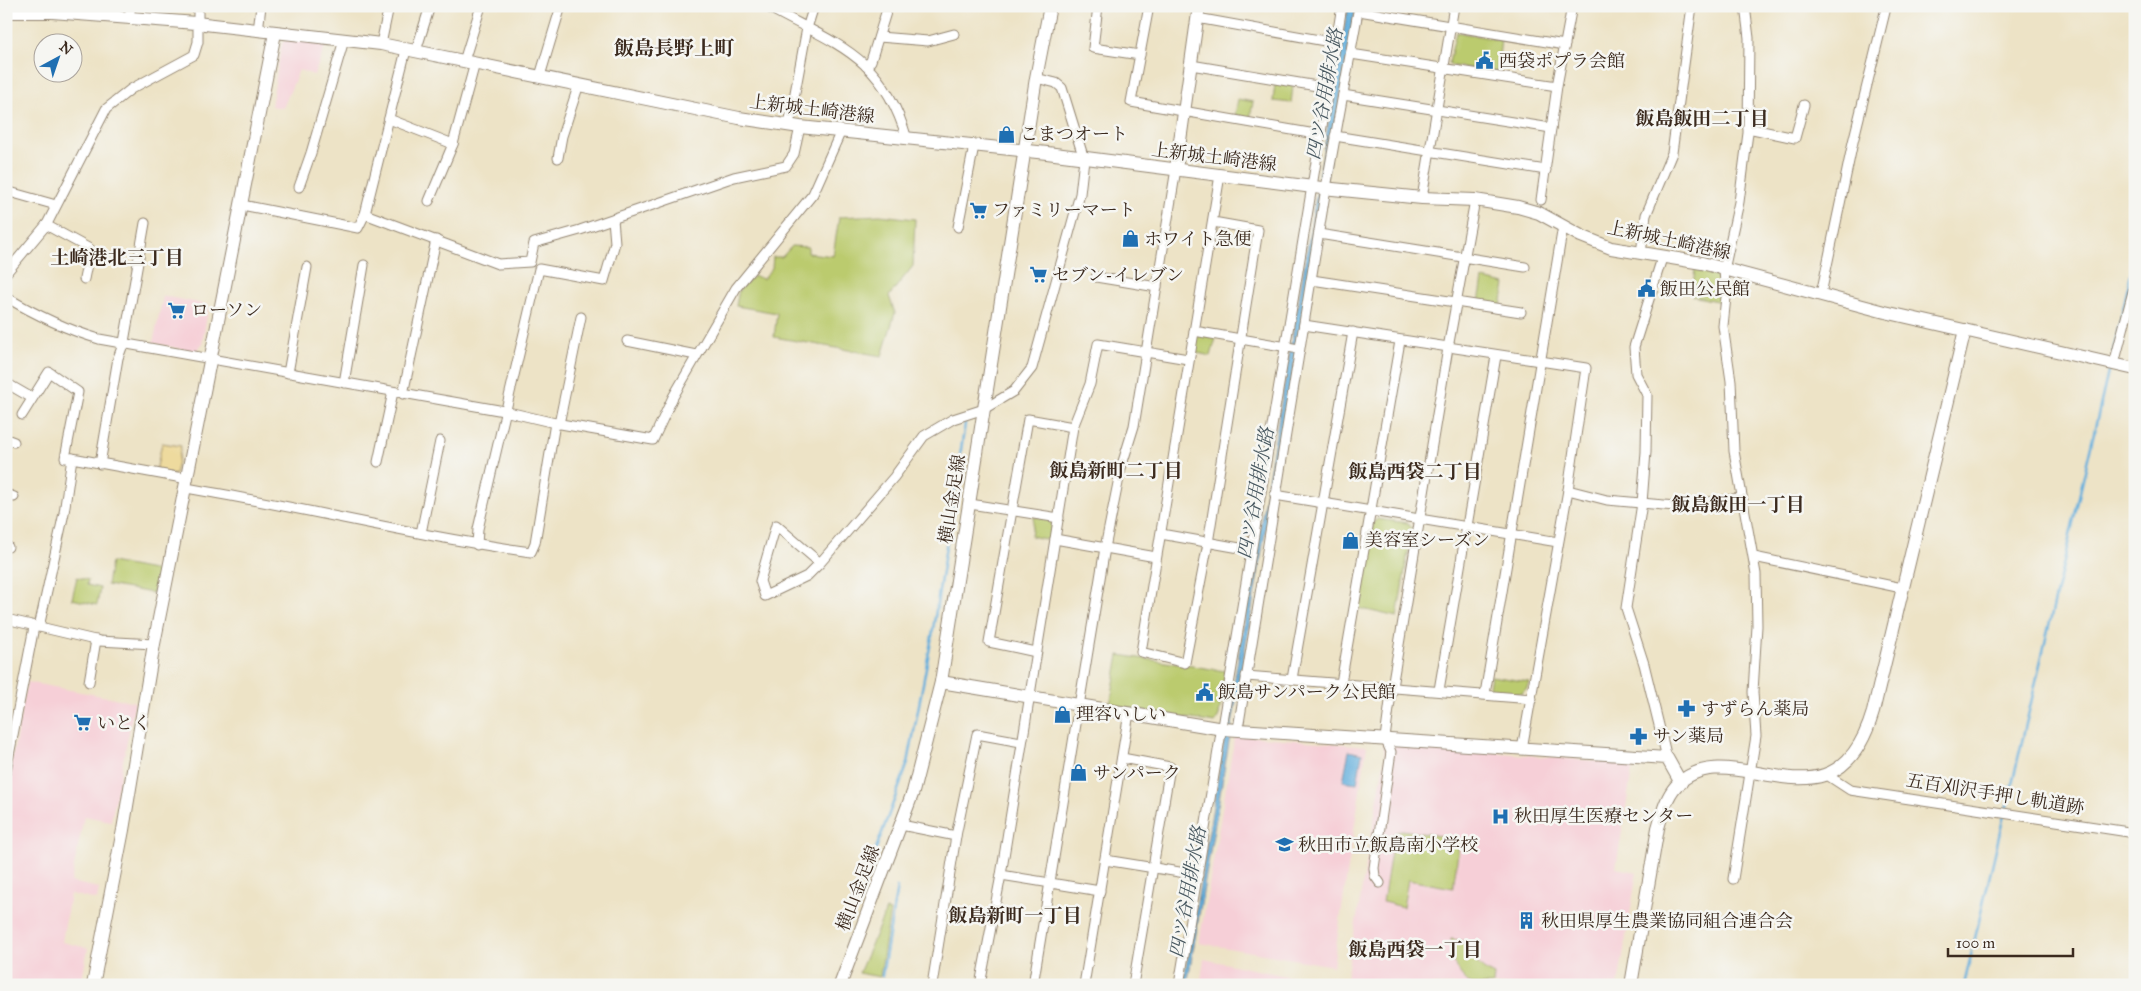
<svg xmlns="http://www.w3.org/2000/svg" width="2141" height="991" viewBox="0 0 2141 991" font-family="'IM FELL Great Primer','Noto Serif JP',serif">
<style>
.built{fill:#f6cfd7}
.green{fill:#bbcb6e;stroke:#7b7a46}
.sand{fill:#eeda9e;stroke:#94825e}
.water{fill:#64afdd;stroke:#506c7e}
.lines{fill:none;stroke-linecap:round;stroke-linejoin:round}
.stream{stroke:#64afdd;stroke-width:2.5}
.street-casing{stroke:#948672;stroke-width:11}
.secondary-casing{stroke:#948672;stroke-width:14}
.street{stroke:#fff;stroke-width:9}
.secondary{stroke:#fff;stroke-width:12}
.labels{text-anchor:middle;stroke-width:5;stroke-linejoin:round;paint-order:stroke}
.poi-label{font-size:18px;fill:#3b2a1e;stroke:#f6f6f2;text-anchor:start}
.street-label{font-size:18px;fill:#3b2a1e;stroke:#f6f6f2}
.water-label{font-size:19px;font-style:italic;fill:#495961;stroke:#f6f6f2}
.neighbourhood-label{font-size:19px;font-weight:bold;fill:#3b2a1e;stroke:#f6f6f2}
.quarter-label{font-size:20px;font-weight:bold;fill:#3b2a1e;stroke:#f6f6f2}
</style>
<rect width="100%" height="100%" fill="#f6f6f2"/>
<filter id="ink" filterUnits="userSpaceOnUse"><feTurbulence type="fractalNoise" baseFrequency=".02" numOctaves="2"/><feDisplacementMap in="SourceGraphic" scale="10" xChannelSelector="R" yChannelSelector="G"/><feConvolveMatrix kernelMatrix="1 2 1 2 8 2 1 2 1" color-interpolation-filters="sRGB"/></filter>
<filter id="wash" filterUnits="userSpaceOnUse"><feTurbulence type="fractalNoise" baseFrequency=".0096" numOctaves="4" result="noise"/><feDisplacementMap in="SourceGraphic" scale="20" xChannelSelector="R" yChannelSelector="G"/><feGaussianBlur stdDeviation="1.12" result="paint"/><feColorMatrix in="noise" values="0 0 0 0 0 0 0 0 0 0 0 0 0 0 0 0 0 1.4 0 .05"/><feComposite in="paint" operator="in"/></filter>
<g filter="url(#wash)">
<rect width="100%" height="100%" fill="#ede3c6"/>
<g class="built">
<polygon points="288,38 326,45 314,75 299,70 283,108 271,106 282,43"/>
<polygon points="163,296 209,305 202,344 195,352 153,343"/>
<polygon points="27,682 135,702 111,821 84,816 71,882 99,888 97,900 70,894 62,942 88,948 81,985 6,985 6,790"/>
<polygon points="1235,735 1367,746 1333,966 1199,943"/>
<polygon points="1383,743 1633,764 1616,868 1637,872 1618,985 1345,985 1385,757"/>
<polygon points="1204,959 1330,985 1200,985"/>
</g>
<g class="green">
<polygon points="1457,32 1501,40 1497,72 1453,66 1449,63 1455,36"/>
<polygon points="1275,84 1293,86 1291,103 1273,101"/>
<polygon points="1238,99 1253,102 1250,118 1235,115"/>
<polygon points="880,215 915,219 913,266 889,296 895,313 882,356 774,337 777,313 736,306 739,290 754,276 763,279 772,268 773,257 782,257 792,246 808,247 808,253 833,256 839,217"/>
<polygon points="1695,268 1721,274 1722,302 1692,296"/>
<polygon points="1483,279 1505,284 1501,306 1479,302"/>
<polygon points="1199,334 1216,338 1211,356 1193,352 1196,336"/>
<polygon points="1034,517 1050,519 1053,523 1049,540 1031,536"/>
<polygon points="1377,519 1408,523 1412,529 1397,617 1358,608 1373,523"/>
<polygon points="111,562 158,571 153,593 107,585"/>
<polygon points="77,577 88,580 87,585 100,588 97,605 72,599"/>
<polygon points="1119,655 1225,671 1219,715 1215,723 1110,705"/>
<polygon points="1491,676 1529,682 1527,688 1521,694 1494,691 1489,687"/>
<polygon points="1402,830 1460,839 1453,888 1408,880 1403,907 1383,902 1394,833"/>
<polygon points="886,910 890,911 880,977 859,973"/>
<path d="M1451,939l20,3c-1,16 8,26 23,33l-1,10h-21c-16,-11 -21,-28 -21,-46z"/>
</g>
<polygon class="sand" points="162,443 181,446 175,475 156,471"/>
<g class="water">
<polygon points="1348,6 1356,6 1187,985 1183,985"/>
<polygon points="1349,751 1362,754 1357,783 1343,781"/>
</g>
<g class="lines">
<g class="stream">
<polyline points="2113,352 2135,256"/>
<polyline points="2006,810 2109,368"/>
<polyline points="868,870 908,763 932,636 965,424"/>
<polyline points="882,976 897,887"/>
<polyline points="1964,985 2004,815"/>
</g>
</g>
</g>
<g filter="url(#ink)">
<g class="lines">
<defs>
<g id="street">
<path d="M766,6c70,39 116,48 141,133"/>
<polyline points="1098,6 1093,48 1140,55"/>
<polyline points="1149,6 1131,102 1321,135"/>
<polyline points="1359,11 1565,45"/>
<polyline points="129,17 131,6"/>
<polyline points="1197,18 1336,43"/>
<polyline points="258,31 261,6"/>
<polyline points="879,37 928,41 954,34"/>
<polyline points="381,44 389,6"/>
<polyline points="416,51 430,6"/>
<polyline points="1351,54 1557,86"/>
<polyline points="464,61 481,6"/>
<polyline points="1191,65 1329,88"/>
<polyline points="866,66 871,61 888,6"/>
<polyline points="540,76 561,6"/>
<polyline points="1343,95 1551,128"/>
<polyline points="389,119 453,144 475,63"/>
<polyline points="789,125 807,28 814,6"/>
<polyline points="1748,128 1795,138 1804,105"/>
<polyline points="1335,136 1546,170"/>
<polyline points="558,158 562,136 579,84"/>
<polyline points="299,187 311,153 344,40"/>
<polyline points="6,191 56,205"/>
<polyline points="1422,198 1454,6"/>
<polyline points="1541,200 1557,86 1572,6"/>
<polyline points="429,201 453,144"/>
<polyline points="242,205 358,228 365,214 406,50"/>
<polyline points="365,214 498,264 530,262 534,243 580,230 734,177 786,166 794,154 800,127"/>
<polyline points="1213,222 1258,230 1208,543 1185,663 1141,652 1220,175"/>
<polyline points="46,225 90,249 84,279"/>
<polyline points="958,227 974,146"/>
<polyline points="1319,234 1525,267"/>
<polyline points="1641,253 1646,215 1672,153 1692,6"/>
<polyline points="1662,258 1634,347 1636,374 1647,395 1646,452 1642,503 1626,608 1644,664 1667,758"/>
<polyline points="6,273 47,224 106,109 131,89 194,55 198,42 198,6"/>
<polyline points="1096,277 1157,287"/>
<polyline points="1312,280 1521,312"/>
<polyline points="1821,294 1853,142 1885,12"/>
<path d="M6,297c30,18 59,32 93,42l405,72 51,12 98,17 20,-43 63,-109 77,-94 28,-63"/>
<polyline points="1304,325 1586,368 1568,490 1522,749"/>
<polyline points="1194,331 1299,349"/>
<polyline points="627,341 696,355"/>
<polyline points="2114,364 2135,284"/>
<polyline points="288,373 307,267"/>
<polyline points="6,383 32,398"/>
<polyline points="344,383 364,265"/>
<polyline points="403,394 436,240"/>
<polyline points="22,415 49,372 78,392 65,458 72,458"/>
<polyline points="559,424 581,317"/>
<polyline points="6,439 14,442"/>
<polyline points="378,462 393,392"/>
<polyline points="100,464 118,358 124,342 145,223"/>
<path d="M186,488c115,19 229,48 345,64l4,-9 20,-120"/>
<polyline points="1568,490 1607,500 1675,506 1742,498"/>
<polyline points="6,494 14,497"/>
<polyline points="1275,495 1558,542"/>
<polyline points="970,504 1059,518"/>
<polyline points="421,533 440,441"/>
<polyline points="1161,534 1251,550"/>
<polyline points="1055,539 1156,557"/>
<polyline points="477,545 478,529 539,269 604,281 615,243 613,219"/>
<polyline points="6,546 8,547"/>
<polyline points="1754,557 1902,588"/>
<polyline points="820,563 776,525 760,581 765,596 807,576 820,563 894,477 924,436 953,419 984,409 1014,391 1032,368 1080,194 1084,159 1062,88 1056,83 1036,78"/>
<polyline points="6,619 99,641 154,644"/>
<polyline points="39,627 64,513 72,458 188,479"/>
<polyline points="1036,652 989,642 1028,419 1073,427"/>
<polyline points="1246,676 1532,699"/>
<polyline points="1292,679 1353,332"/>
<polyline points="89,682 96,640"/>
<polyline points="1341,683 1400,341"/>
<polyline points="1439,690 1496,356"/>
<polyline points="1485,694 1563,226"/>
<polyline points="1238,729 1326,188 1359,6"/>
<polyline points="1122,758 1170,767 1133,985"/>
<polyline points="6,771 34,627"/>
<polyline points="1827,775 1850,790 2135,833"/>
<polyline points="901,825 956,836"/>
<polyline points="1105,860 1198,875"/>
<polyline points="1001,875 1100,891"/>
<polyline points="1733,879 1756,736 1753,692 1757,626 1756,574 1734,451 1731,381 1723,326 1726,297 1724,270 1739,202 1748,133 1749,38 1745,6"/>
<polyline points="1380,883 1375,876 1374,868 1391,752 1385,738 1392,687 1448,348 1475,200"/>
<polyline points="932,985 956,836 977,734 1021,742"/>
<polyline points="980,985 1001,875 1073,427 1090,384 1098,344 1188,359"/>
<polyline points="1033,985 1105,548 1121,468 1134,426 1176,169"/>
<polyline points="1084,985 1129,713"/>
<polyline points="1179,985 1342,6"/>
</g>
<g id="secondary">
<polyline points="6,12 52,12 196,23 381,44 739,118 800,127 1047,153 1313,187 1422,198 1475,200 1518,207 1539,213 1581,236 1611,248 1702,263 1885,312 2135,369"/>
<polyline points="1176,169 1199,6"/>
<polyline points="941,682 1223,729 1667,758 1681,783"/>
<polyline points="93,985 123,830 154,644 275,33"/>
<polyline points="840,985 913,792 941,682 1036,78 1050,6"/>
<path d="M1631,985l27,-157c4,-14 8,-31 18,-42 54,-58 158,58 197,-74l92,-382"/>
</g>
</defs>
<use href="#street" class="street-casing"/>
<use href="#secondary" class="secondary-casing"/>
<use href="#street" class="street"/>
<use href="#secondary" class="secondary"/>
</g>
</g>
<defs>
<symbol id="civic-bare" viewBox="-9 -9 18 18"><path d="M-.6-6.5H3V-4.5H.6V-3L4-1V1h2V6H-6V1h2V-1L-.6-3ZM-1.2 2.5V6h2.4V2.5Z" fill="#1f6fb2" stroke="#f6f6f2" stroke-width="2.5" paint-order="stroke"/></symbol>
<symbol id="shop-bare" viewBox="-9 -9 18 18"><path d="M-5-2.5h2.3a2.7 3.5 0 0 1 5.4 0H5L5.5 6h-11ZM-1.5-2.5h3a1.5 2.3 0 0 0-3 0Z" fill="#1f6fb2" stroke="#f6f6f2" stroke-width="2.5" paint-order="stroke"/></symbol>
<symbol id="supermarket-bare" viewBox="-9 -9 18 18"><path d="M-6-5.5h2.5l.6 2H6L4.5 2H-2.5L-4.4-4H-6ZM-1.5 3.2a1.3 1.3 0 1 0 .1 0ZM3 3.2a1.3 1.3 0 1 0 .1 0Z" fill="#1f6fb2" stroke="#f6f6f2" stroke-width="2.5" paint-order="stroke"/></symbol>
<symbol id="pharmacy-bare" viewBox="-9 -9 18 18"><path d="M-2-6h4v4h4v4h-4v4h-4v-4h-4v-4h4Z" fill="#1f6fb2" stroke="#f6f6f2" stroke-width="2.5" paint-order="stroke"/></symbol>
<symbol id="hospital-bare" viewBox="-9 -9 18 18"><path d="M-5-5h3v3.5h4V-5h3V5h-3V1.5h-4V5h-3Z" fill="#1f6fb2" stroke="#f6f6f2" stroke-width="2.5" paint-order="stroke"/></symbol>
<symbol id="school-bare" viewBox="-9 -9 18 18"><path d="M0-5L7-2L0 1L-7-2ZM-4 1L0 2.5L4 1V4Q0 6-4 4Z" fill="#1f6fb2" stroke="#f6f6f2" stroke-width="2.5" paint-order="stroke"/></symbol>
<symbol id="building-bare" viewBox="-9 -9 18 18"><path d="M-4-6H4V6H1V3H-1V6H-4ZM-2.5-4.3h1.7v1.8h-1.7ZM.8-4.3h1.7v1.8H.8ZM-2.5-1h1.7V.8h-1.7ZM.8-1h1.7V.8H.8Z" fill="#1f6fb2" stroke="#f6f6f2" stroke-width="2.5" paint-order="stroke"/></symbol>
</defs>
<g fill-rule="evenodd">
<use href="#civic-bare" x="1472" y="48" width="25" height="25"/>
<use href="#shop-bare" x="994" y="122" width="25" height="25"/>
<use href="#supermarket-bare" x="966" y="198" width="25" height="25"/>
<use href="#shop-bare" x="1118" y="226" width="25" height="25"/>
<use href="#supermarket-bare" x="1026" y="262" width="25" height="25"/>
<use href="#civic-bare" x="1634" y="276" width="25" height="25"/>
<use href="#supermarket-bare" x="164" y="298" width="25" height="25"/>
<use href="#shop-bare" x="1338" y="528" width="25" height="25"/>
<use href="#civic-bare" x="1192" y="680" width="25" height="25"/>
<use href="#pharmacy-bare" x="1674" y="696" width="25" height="25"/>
<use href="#shop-bare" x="1050" y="702" width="25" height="25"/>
<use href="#supermarket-bare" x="70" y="710" width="25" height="25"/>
<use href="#pharmacy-bare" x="1626" y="724" width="25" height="25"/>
<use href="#shop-bare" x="1066" y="760" width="25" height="25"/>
<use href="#hospital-bare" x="1488" y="804" width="25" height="25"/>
<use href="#school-bare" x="1272" y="832" width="25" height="25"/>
<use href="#building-bare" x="1514" y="908" width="25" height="25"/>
</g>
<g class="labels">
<g class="poi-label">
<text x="1499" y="67">西袋ポプラ会館</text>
<text x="1020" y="140">こまつオート</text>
<text x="992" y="216">ファミリーマート</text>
<text x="1144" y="245">ホワイト急便</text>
<text x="1052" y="281">セブン-イレブン</text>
<text x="1660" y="295">飯田公民館</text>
<text x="191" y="316">ローソン</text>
<text x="1365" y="546">美容室シーズン</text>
<text x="1218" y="698">飯島サンパーク公民館</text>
<text x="1701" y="715">すずらん薬局</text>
<text x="1076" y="720">理容いしい</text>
<text x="97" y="729">いとく</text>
<text x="1653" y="742">サン薬局</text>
<text x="1093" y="779">サンパーク</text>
<text x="1514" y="822">秋田厚生医療センター</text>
<text x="1298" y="851">秋田市立飯島南小学校</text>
<text x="1541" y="927">秋田県厚生農業協同組合連合会</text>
</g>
<g class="street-label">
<text transform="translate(812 109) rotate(7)" y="6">上新城土崎港線</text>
<text transform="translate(1214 157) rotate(7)" y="6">上新城土崎港線</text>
<text transform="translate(1669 240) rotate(12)" y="6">上新城土崎港線</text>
<text transform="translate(952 499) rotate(-81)" y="6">横山金足線</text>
<text transform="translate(1995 794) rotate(9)" y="6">五百刈沢手押し軌道跡</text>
<text transform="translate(858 888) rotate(-69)" y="6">横山金足線</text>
</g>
<g class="water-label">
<text transform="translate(1324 94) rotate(-80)" y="7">四ツ谷用排水路</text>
<text transform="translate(1255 493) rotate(-80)" y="7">四ツ谷用排水路</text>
<text transform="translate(1187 892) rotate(-80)" y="7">四ツ谷用排水路</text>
</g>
<g class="neighbourhood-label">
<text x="1702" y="125">飯島飯田二丁目</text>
<text x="117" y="264">土崎港北三丁目</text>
<text x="1116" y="477">飯島新町二丁目</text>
<text x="1415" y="478">飯島西袋二丁目</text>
<text x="1738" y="511">飯島飯田一丁目</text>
<text x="1015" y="922">飯島新町一丁目</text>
<text x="1415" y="956">飯島西袋一丁目</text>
</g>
<g class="quarter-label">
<text x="674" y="55">飯島長野上町</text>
</g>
</g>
<rect width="2141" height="991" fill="none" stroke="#f6f6f2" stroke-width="25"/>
<g transform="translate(58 58) rotate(40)"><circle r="24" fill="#f6f6f2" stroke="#aba49d"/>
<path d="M0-4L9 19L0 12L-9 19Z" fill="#1f6fb2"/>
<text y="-8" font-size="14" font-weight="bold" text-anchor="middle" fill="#3b2a1e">N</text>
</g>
<path d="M1948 948v8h125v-8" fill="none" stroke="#3b2a1e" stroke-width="2.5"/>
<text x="1956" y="948" font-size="15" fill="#3b2a1e" stroke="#f6f6f2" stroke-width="4" paint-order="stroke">100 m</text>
</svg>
